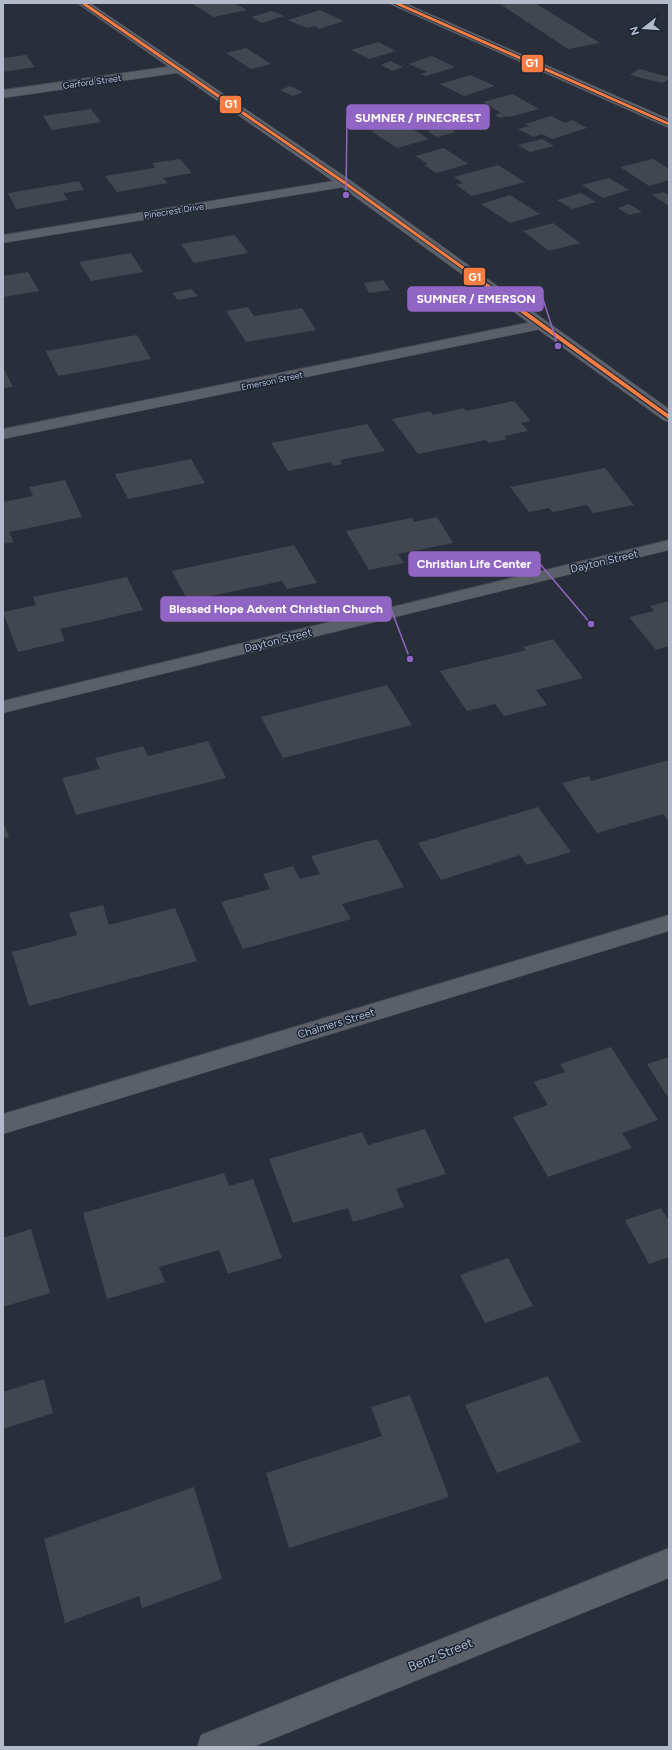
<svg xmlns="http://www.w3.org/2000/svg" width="672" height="1750" viewBox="0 0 672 1750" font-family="Figtree,sans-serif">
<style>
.building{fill:#414650}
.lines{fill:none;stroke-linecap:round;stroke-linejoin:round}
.minor-casing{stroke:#464a53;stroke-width:1}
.major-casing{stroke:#474c57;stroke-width:1}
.minor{fill:#5a5f68;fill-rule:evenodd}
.major{fill:#5d6169;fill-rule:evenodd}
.bus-1-far1-casing{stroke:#1c2536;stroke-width:4.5}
.bus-1-casing{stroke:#1c2536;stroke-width:6}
.bus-1-far1{stroke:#f77d43;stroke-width:3}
.bus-1{stroke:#f77d43;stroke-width:4}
.labels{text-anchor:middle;stroke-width:3;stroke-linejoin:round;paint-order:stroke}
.far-street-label{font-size:9px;fill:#b3bbcb;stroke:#1c2536}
.street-label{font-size:11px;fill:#b3bbcb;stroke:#1c2536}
.near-street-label{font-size:13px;fill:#b3bbcb;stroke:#1c2536}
.leader{fill:none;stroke:#9165c4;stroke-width:1.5}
.callout-dot{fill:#9165c4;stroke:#1c2536;stroke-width:1.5}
.callout{fill:#9165c4;stroke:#9165c4;stroke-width:1.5}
.callout-label{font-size:12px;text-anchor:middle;font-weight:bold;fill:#fff}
.line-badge{stroke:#1c2536;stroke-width:1.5}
.badge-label{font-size:11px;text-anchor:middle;font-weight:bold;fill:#fff}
</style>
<rect width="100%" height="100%" fill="#292f3a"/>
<g class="building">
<polygon points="191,3 234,3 247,10 214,17"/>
<polygon points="507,3 535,3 600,43 568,49 500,4"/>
<polygon points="320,10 344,21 319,29 315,26 307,28 288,20"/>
<polygon points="272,11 284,16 262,23 251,17"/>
<polygon points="378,42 396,51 369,59 351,50"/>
<polygon points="246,48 271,64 251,69 226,53"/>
<polygon points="26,55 35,67 3,72 3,58"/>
<polygon points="432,56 455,67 426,76 421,74 427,72 409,64"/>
<polygon points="391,61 403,67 393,71 381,65"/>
<polygon points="639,69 669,77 669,79 662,83 630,75"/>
<polygon points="470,75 495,86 464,96 440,84"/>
<polygon points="290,86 303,92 293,96 280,90"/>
<polygon points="513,94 539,109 510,117 507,116 500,118 495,115 501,113 483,102"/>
<polygon points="91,109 101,122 52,130 43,116"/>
<polygon points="551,116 565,123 572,120 587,128 552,139 542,134 533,137 518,129 529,126 525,124"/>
<polygon points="402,123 429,139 397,148 371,131"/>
<polygon points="446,126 456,132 437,137 427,131"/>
<polygon points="542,139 554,146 530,152 518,145"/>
<polygon points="444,148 468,164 436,173 424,165 428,164 415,156"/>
<polygon points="180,159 192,173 163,178 168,183 117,192 105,176 155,168 152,163"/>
<polygon points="653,159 669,169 669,180 649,186 620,167"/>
<polygon points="498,165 525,182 472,196 456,185 463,183 454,177"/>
<polygon points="609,178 629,190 603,198 582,185"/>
<polygon points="79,181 84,190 63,193 68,200 16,209 8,193"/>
<polygon points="663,192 669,195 669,206 652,195"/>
<polygon points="581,193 596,202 572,209 557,200"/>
<polygon points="510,195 540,214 510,223 481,204"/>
<polygon points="629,204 642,212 629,215 618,208"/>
<polygon points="553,223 580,243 549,251 523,231"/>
<polygon points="235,235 248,253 194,263 181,244"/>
<polygon points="131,253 143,272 91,281 79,262"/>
<polygon points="28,272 39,291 3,297 3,276"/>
<polygon points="383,280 390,290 369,293 364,283"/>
<polygon points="191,289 198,296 178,300 172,293"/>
<polygon points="248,307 254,316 302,308 316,330 246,342 226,311"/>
<polygon points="137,335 151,359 58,376 46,351"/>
<polygon points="3,367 13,387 3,388"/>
<polygon points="514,401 531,421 521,423 528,431 504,436 507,439 489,443 486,440 418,454 392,419 430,411 433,415 464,408 466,411"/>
<polygon points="367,424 385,451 340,460 342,464 333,466 331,462 288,471 271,443"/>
<polygon points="191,459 205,483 128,499 115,474"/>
<polygon points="605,468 634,505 593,513 587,505 553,512 549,508 529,512 510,487"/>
<polygon points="65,480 82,517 9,532 14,542 3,544 3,502 33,496 29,487"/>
<polygon points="437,517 453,543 398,554 404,563 369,570 346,531 412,518 414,522"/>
<polygon points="294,545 317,583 287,589 282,581 188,601 172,571"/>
<polygon points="127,577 143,610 60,629 65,641 18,652 3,612 36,605 33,597"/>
<polygon points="669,601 669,646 656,650 629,617 654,611 650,606"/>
<polygon points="553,639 583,678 536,690 547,705 504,716 495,704 467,711 440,671 526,650 523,647"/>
<polygon points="387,685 412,725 283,758 261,717"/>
<polygon points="208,741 226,778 76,815 62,778 100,769 95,758 143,746 148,756"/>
<polygon points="669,760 668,820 663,814 597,833 562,783 589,776 591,781"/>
<polygon points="538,807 571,852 527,865 520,855 441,880 418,843"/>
<polygon points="3,822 9,837 3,838"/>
<polygon points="377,839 404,887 342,904 351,919 243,949 221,902 270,889 263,874 293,866 300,879 320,874 311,856"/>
<polygon points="103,905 109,925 175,908 197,961 29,1006 12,952 77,935 69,913"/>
<polygon points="611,1047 658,1120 622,1133 632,1148 548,1177 513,1117 548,1105 534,1082 565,1072 560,1064"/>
<polygon points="669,1057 669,1099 647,1064"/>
<polygon points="425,1129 446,1174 396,1189 404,1207 353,1222 348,1208 293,1223 269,1159 362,1132 368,1145"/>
<polygon points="224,1173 229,1186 253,1179 282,1258 228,1274 219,1250 159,1267 165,1282 107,1299 83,1213"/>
<polygon points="661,1208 669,1221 669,1257 649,1264 625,1220"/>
<polygon points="31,1229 50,1293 3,1307 3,1238"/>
<polygon points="508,1258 533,1306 485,1323 460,1275"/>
<polygon points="548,1376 581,1442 497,1473 465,1405"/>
<polygon points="44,1379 53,1413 3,1429 3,1392"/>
<polygon points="410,1395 449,1497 289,1548 266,1473 382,1436 371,1407"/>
<polygon points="194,1487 222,1579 142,1608 139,1596 65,1623 44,1539"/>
</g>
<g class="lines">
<defs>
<g id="minor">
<polygon points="180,65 186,69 184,72 3,98 3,90"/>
<polygon points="345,179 350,180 352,183 350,186 3,243 3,235"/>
<polygon points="541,320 546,322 549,325 546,328 3,439 3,429"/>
<polygon points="669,540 669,550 3,713 3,701"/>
<polygon points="669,915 669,931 3,1134 3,1114"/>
<polygon points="669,1548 669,1578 253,1747 197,1747 201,1735"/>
</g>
<g id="major">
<polygon points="77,3 90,3 350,180 669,409 669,422 663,420 340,186"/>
<polygon points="390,3 405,3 669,119 669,128 392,5"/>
</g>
</defs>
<use href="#minor" class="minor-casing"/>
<use href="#major" class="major-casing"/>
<use href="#minor" class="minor"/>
<use href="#major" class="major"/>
<defs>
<g id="bus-1-far1">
<polyline points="83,3 345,183 480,280"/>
<polyline points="396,3 669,124"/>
</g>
<polyline id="bus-1" points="478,279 669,417"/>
</defs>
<use href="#bus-1-far1" class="bus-1-far1-casing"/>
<use href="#bus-1" class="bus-1-casing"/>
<use href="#bus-1-far1" class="bus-1-far1"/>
<use href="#bus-1" class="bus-1"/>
</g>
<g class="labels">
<g class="far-street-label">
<text transform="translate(92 82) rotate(-8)" y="3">Garford Street</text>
<text transform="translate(174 211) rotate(-9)" y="3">Pinecrest Drive</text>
<text transform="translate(272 381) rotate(-12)" y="3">Emerson Street</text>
</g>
<g class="street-label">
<text transform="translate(604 561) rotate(-13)" y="4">Dayton Street</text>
<text transform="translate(278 640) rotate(-14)" y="4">Dayton Street</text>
<text transform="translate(336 1023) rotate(-17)" y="4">Chalmers Street</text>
</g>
<g class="near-street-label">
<text transform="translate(440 1654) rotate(-22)" y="5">Benz Street</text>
</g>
</g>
<path class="leader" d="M346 195L347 117M558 346L543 299M591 624L540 564M410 659L391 609"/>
<g class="callout-dot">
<circle cx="346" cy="195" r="4"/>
<circle cx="558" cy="346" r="4"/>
<circle cx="591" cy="624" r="4"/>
<circle cx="410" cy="659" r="4"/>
</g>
<g class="callout">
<rect x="347" y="105" width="142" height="24" rx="4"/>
<rect x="408" y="287" width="135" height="24" rx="4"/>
<rect x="409" y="552" width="131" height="24" rx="4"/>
<rect x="161" y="597" width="230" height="24" rx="4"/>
</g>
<g class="callout-label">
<text x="418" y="122">SUMNER / PINECREST</text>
<text x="476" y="303">SUMNER / EMERSON</text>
<text x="474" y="568">Christian Life Center</text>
<text x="276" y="613">Blessed Hope Advent Christian Church</text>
</g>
<g class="line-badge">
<rect x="521" y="54" width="23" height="19" rx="4" fill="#f77d43"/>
<rect x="219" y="95" width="23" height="19" rx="4" fill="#f77d43"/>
<rect x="463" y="267" width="23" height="19" rx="4" fill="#f77d43"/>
</g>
<g class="badge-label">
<text x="532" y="67">G1</text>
<text x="231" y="108">G1</text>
<text x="475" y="281">G1</text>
</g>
<rect width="672" height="1750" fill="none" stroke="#b3bbcb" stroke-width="8"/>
<g transform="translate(644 28) rotate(253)" stroke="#1c2536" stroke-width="3" paint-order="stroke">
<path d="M0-3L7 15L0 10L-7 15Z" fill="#b3bbcb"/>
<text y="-6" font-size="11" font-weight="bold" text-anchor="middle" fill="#b3bbcb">N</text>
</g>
</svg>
